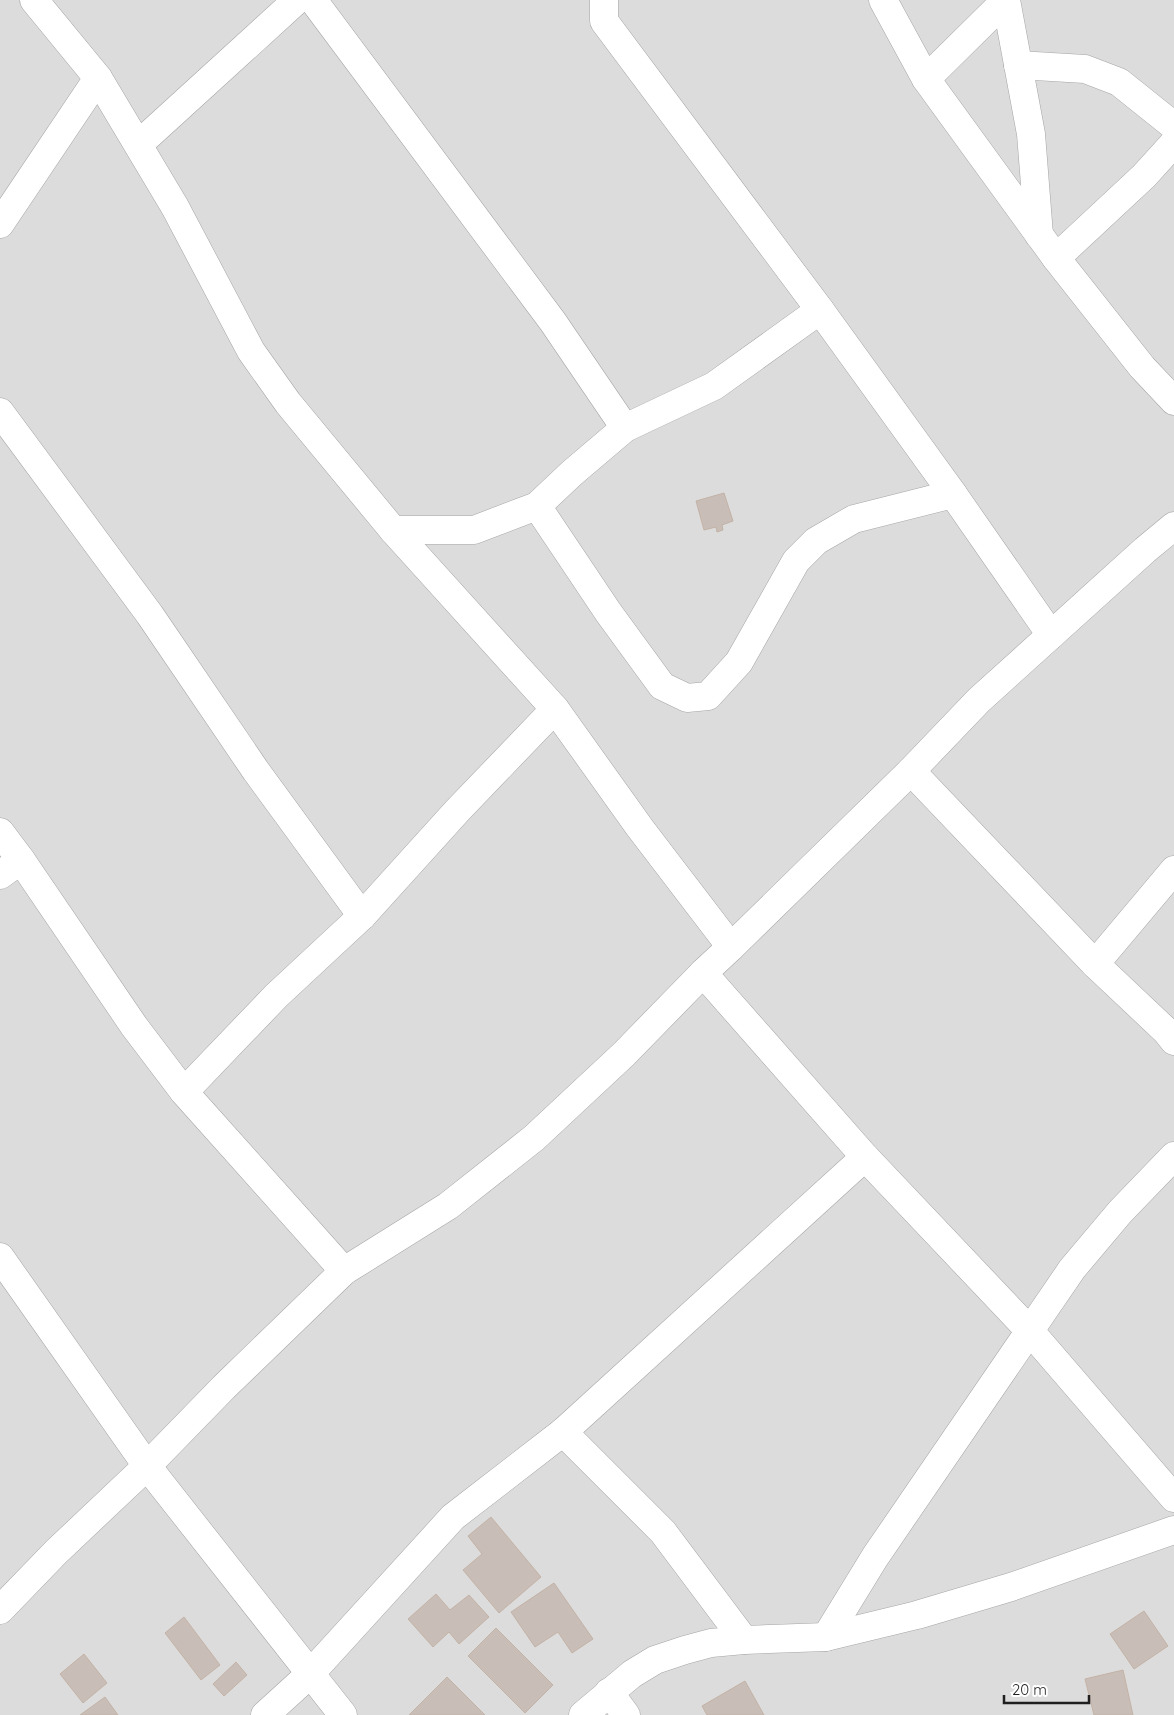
<svg xmlns="http://www.w3.org/2000/svg" width="1174" height="1715" viewBox="0 0 1174 1715" font-family="Quicksand,sans-serif">
<style>
.residential{fill:#dddcdc}
.building{fill:#c9beb7;stroke:#c3b2a6}
.lines{fill:none;stroke-linecap:round;stroke-linejoin:round}
.minor-casing{stroke:#a6a6a6;stroke-width:29}
.minor{stroke:#fff;stroke-width:28}
</style>
<rect width="100%" height="100%" fill="#f1ece5"/>
<rect class="residential" x="0" y="0" width="1174" height="1715"/>
<g class="building">
<polygon points="724,493 733,521 722,525 723,530 717,532 716,527 704,530 696,501"/>
<polygon points="491,1517 541,1577 499,1613 463,1570 482,1554 468,1536"/>
<polygon points="554,1583 593,1639 572,1653 558,1632 535,1647 511,1612"/>
<polygon points="436,1594 450,1610 469,1595 489,1617 459,1644 449,1632 433,1647 408,1619"/>
<polygon points="1144,1611 1168,1646 1134,1669 1110,1634"/>
<polygon points="184,1617 220,1665 201,1680 165,1633"/>
<polygon points="496,1628 553,1685 525,1713 468,1656"/>
<polygon points="84,1654 107,1683 83,1703 60,1674"/>
<polygon points="236,1662 247,1675 224,1696 213,1684"/>
<polygon points="1123,1670 1133,1715 1094,1715 1085,1679"/>
<polygon points="447,1677 485,1715 409,1715"/>
<polygon points="745,1681 764,1715 707,1715 702,1706"/>
<polygon points="105,1697 118,1715 80,1715"/>
</g>
<g class="lines">
<defs>
<g id="minor">
<polyline points="34,0 98,78 175,207 251,351 288,403 393,530 555,709 640,828 731,947"/>
<polyline points="313,0 553,322 625,428"/>
<polyline points="604,0 604,21 820,310 953,494 1051,635"/>
<polyline points="883,0 926,79 1056,258 1142,367 1174,401"/>
<polyline points="1006,0 1031,134 1039,235"/>
<polyline points="1018,65 1085,69 1119,82 1174,126"/>
<polyline points="926,79 1006,0"/>
<polyline points="139,144 297,0"/>
<polyline points="0,224 98,78"/>
<polyline points="1056,258 1144,176 1174,143"/>
<polyline points="0,412 150,615 256,771 362,916"/>
<polyline points="537,506 608,612 662,686 687,698 708,696 739,662 796,561 816,541 854,519 953,494"/>
<polyline points="393,530 474,530 537,506 572,473 625,428 714,386 820,310"/>
<polyline points="911,771 1095,964 1166,1031 1174,1041"/>
<polyline points="0,832 21,860 134,1026 184,1092 344,1271"/>
<polyline points="0,875 21,860"/>
<polyline points="1095,964 1174,870"/>
<polyline points="703,973 865,1157 1029,1330 1174,1498"/>
<polyline points="184,1092 276,996 362,916 457,811 555,709"/>
<polyline points="0,1257 147,1466 343,1715"/>
<polyline points="563,1432 663,1532 744,1640"/>
<polyline points="0,1610 56,1552 147,1466 224,1387 344,1271 448,1206 534,1138 624,1054 703,973 731,947 911,771 979,700 1145,550 1174,526"/>
<polyline points="826,1637 875,1557 1072,1269 1120,1212 1174,1156"/>
<polyline points="609,1692 626,1715"/>
<polyline points="265,1715 310,1674 453,1517 563,1432 865,1157"/>
<polyline points="583,1715 632,1674 655,1660 685,1650 711,1643 744,1640 826,1637 917,1615 1011,1587 1174,1530"/>
</g>
</defs>
<use href="#minor" class="minor-casing"/>
<use href="#minor" class="minor"/>
</g>
<path d="M1004 1695v8h85v-8" fill="none" stroke="#1f1f1f" stroke-width="2.5"/>
<text x="1012" y="1695" font-size="15" fill="#1f1f1f" stroke="#ffffff" stroke-width="4" paint-order="stroke">20 m</text>
</svg>
